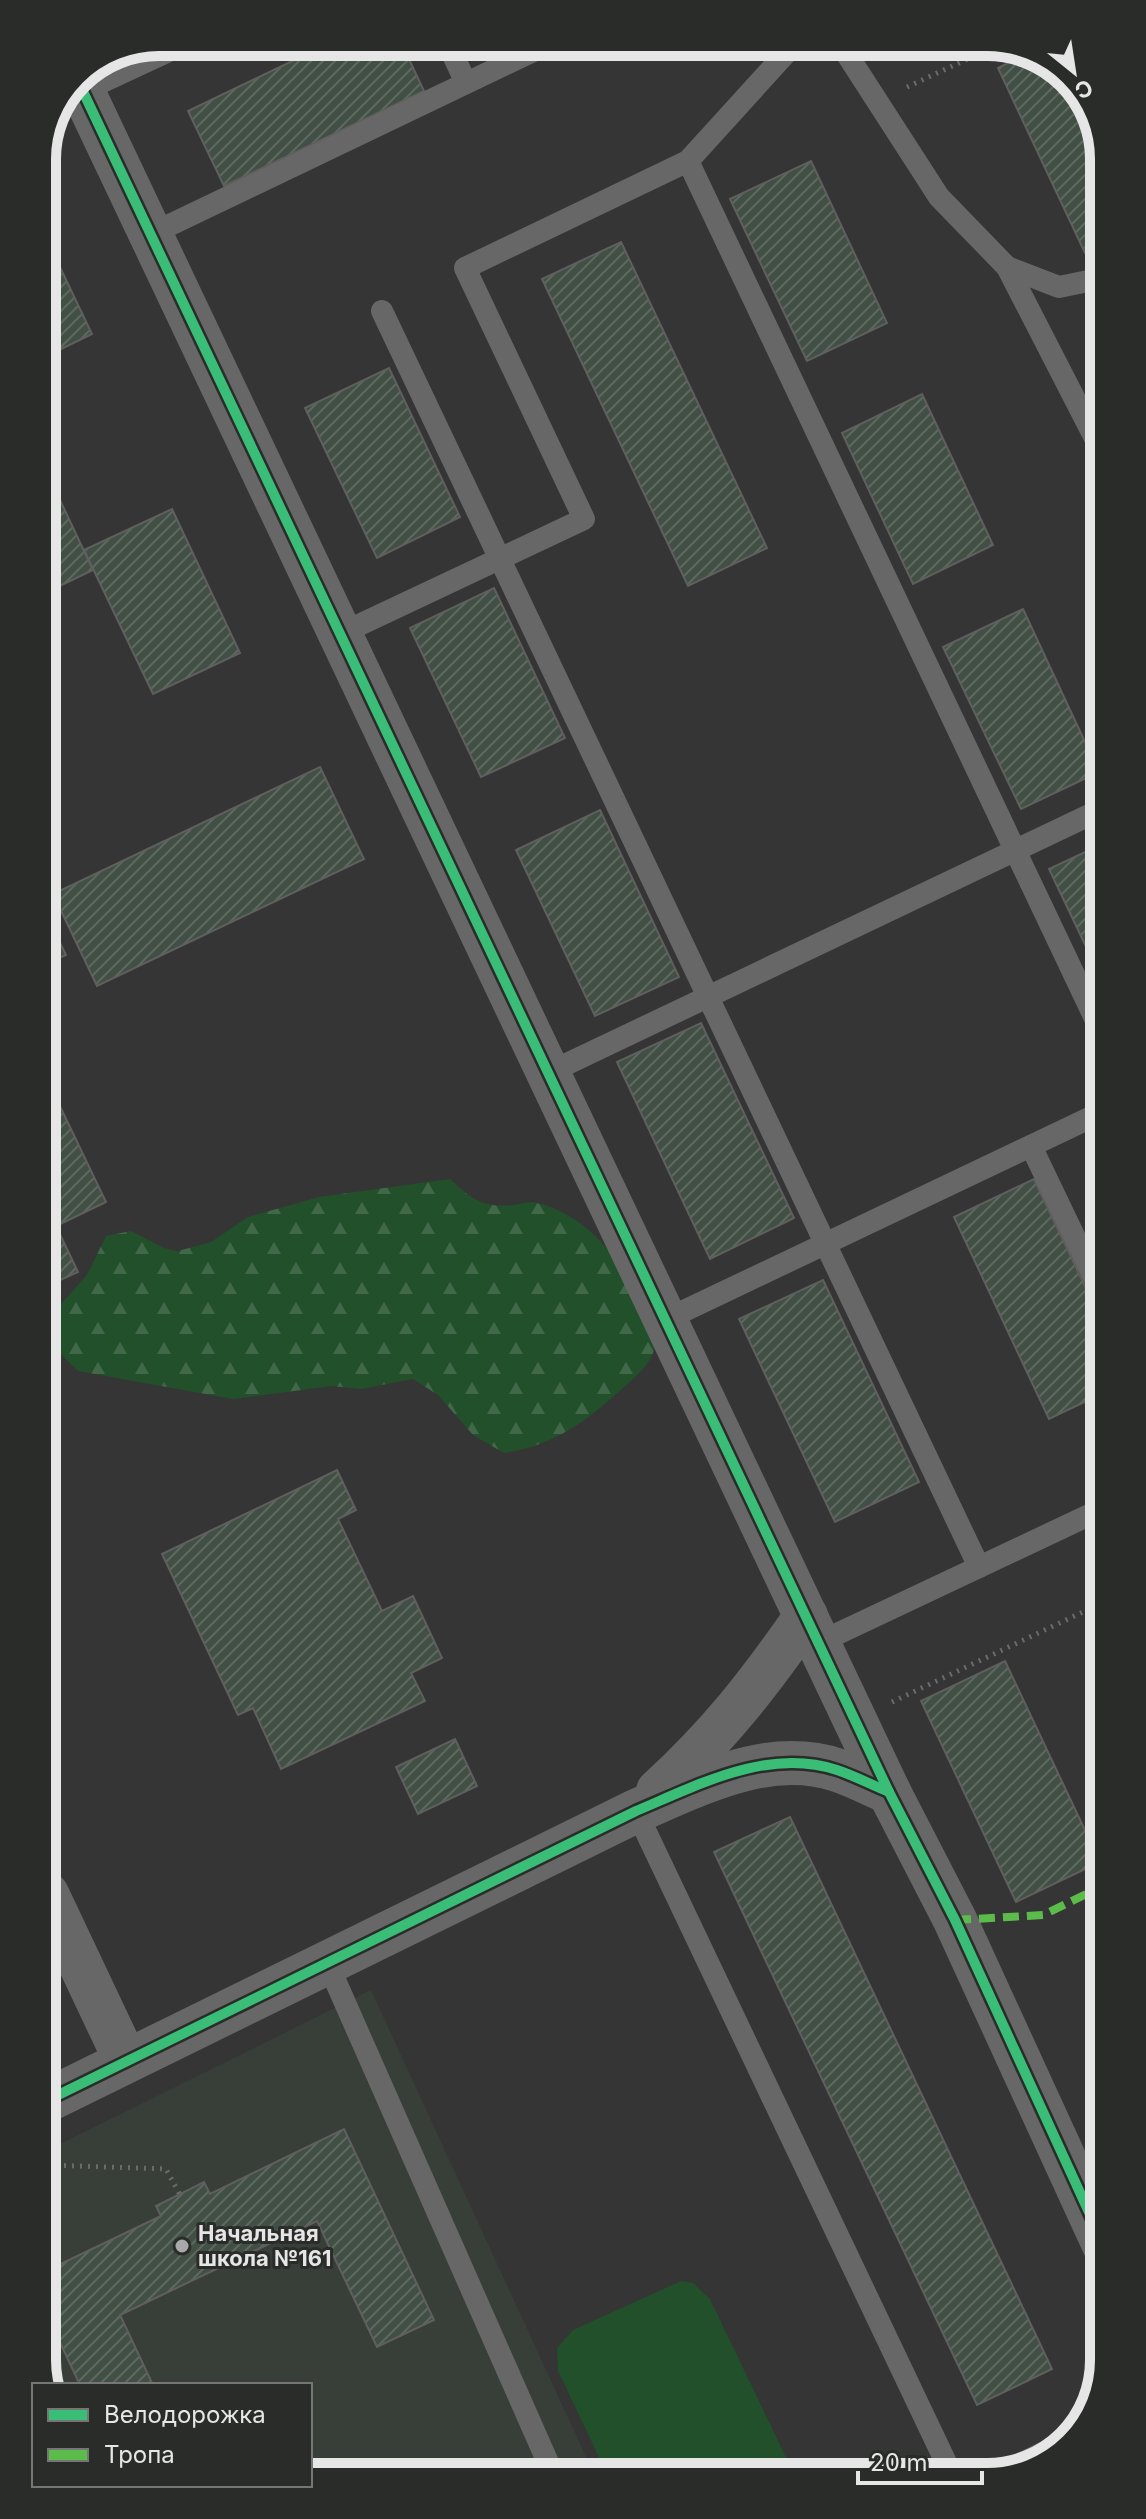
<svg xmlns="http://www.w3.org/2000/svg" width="1146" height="2519" viewBox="0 0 1146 2519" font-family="Inter,sans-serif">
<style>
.built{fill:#383e38}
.forest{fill:url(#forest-firs)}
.pitch{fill:#21502a}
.building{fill:url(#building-hatch);stroke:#5f5f5f;stroke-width:2}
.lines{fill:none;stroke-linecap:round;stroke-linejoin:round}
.path{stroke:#6b6b6b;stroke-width:5;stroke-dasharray:2 6;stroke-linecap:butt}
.lane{stroke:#676767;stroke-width:22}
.street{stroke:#676767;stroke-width:44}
.quiet{stroke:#5cbc4b;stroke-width:8;stroke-dasharray:16 8;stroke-linecap:butt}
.cycleway-casing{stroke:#2a2c2a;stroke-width:15}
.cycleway{stroke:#3abd76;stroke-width:10}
.poi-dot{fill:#a7a8a7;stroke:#2a2c2a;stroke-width:3}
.labels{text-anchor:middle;stroke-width:6;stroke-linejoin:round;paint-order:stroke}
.poi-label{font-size:22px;font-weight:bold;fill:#e5e6e5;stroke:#2a2c2a;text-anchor:start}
.rim{fill:none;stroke:#e5e6e5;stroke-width:10}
</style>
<defs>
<pattern id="forest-firs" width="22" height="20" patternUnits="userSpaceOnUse" patternTransform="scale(2)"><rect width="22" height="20" fill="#21502a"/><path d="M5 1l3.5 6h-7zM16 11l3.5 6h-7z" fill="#416949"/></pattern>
<pattern id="building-hatch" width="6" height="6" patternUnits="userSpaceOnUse" patternTransform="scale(2)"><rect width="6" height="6" fill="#424f44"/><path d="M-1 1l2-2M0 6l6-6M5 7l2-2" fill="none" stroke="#5d685f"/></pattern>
</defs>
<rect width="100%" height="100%" fill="#353535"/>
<polygon class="built" points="371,1990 594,2474 310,2476 310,2385 48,2385 48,2150"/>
<path class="forest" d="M450,1179c21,20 33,29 63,26 8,-1 17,-4 24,-2 54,13 87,62 110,108 14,30 11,45 -14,68 -42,38 -72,65 -129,74l-31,-18 -35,-40 -25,-16 -52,10 -29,-3 -99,13 -155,-28 -23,-23 -2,-35 34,-38 19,-39 25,-5 33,17 14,3 33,-9 37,-25 71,-20z"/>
<polygon class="pitch" points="681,2281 693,2283 710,2299 793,2472 607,2474 558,2371 557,2348 573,2330"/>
<g class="building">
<polygon points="332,42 401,42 424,91 224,186 188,111"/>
<polygon points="507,42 526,42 510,50"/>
<polygon points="921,42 964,42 929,59"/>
<polygon points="1026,54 1058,67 1098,121 1098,247 1085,253 998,68"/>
<polygon points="811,161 887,323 807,361 730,199"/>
<polygon points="47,240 92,334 43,358 42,242"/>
<polygon points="621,242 767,548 688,586 542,279"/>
<polygon points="389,368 460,517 377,558 305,408"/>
<polygon points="922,394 993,545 913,584 842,433"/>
<polygon points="52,483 93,570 43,594 43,487"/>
<polygon points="172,509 240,653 153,694 84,550"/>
<polygon points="494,588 565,738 481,777 410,628"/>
<polygon points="1023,609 1099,772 1021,809 943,647"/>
<polygon points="320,767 364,859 97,986 53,894"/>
<polygon points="600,810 679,977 595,1016 516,850"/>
<polygon points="1100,845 1100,976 1049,869"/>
<polygon points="44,910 66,955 44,965"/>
<polygon points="701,1023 794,1218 710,1259 617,1062"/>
<polygon points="57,1100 106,1202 56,1226 78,1272 45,1287 45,1106"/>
<polygon points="1034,1179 1101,1320 1101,1394 1049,1419 954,1217"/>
<polygon points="823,1280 919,1482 835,1522 739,1319"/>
<polygon points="337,1470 356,1510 338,1519 382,1611 413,1596 442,1658 411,1673 425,1701 281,1769 253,1708 238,1715 162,1554"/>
<polygon points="1005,1661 1100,1862 1016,1902 921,1701"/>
<polygon points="455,1739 477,1786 418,1814 396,1767"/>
<polygon points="790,1817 1052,2369 977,2405 714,1852"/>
<polygon points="344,2129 434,2320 377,2347 317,2221 120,2315 153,2385 80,2385 48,2317 48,2270 161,2216 156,2206 204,2182 210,2194"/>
</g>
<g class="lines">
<g class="path">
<polyline points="907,87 1000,44"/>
<polyline points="892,1702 1102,1603"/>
<polyline points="48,2165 166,2169 180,2195"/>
</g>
<g class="lane">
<polyline points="447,42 466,83"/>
<polyline points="839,42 939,197 1007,267 1059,287 1098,279"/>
<polyline points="688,161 1100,1029"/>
<polyline points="151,234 552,42"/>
<polyline points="1007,267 1099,446"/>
<polyline points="382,311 979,1567"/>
<polyline points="340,634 584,519 465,268 688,161 796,42"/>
<polyline points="548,1073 1100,810"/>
<polyline points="1031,1146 1101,1292"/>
<polyline points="665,1320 1100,1113"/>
<polyline points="818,1643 1102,1509"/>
<polyline points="636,1811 950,2471"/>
<polyline points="327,1962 553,2474"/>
<polyline points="1006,2471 1055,2447"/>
</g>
<g class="street">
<polyline points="78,81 889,1792 955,1920 1104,2245"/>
<polyline points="74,83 162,42"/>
<path d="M658,1791c61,-56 101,-107 148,-175"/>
<polyline points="47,1894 126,2061"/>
<path d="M48,2100l588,-289c62,-26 132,-64 201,-41 18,6 35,15 52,22"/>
</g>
<polyline class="quiet" points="955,1920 1043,1915 1103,1886"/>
<defs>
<g id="cycleway">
<polyline points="78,81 889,1792 955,1920 1104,2245"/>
<path d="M48,2100l588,-289c62,-26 132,-64 201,-41 18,6 35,15 52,22"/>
</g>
</defs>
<use href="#cycleway" class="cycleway-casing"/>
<use href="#cycleway" class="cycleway"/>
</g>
<circle class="poi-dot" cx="182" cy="2246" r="8"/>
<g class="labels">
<g class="poi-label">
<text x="198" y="2241">Начальная<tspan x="198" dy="25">школа №161</tspan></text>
</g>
</g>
<path d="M0 0H1146V2519H0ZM159 56H987A103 103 0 0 1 1090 159V2360A103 103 0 0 1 987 2463H159A103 103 0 0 1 56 2360V159A103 103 0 0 1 159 56Z" fill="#2a2c2a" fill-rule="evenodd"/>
<path class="rim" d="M159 56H987A103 103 0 0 1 1090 159V2360A103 103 0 0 1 987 2463H159A103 103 0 0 1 56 2360V159A103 103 0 0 1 159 56Z"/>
<rect x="32" y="2383" width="280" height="104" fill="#2a2c2a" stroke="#757675" stroke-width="2"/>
<rect x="48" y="2409" width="40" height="12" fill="#3abd76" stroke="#757675" stroke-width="2"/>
<text x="104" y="2423" font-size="24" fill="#e5e6e5">Велодорожка</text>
<rect x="48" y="2449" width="40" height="12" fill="#5cbc4b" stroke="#757675" stroke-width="2"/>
<text x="104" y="2463" font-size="24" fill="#e5e6e5">Тропа</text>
<g transform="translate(1074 72) rotate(150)" stroke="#2a2c2a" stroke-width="6" paint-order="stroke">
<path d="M0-6L14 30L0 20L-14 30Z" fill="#e5e6e5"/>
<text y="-12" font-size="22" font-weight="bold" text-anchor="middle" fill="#e5e6e5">С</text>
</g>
<path d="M858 2471v12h124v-12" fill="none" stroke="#e5e6e5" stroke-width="4"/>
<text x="870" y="2471" font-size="24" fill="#e5e6e5" stroke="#2a2c2a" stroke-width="6" paint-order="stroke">20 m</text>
</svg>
